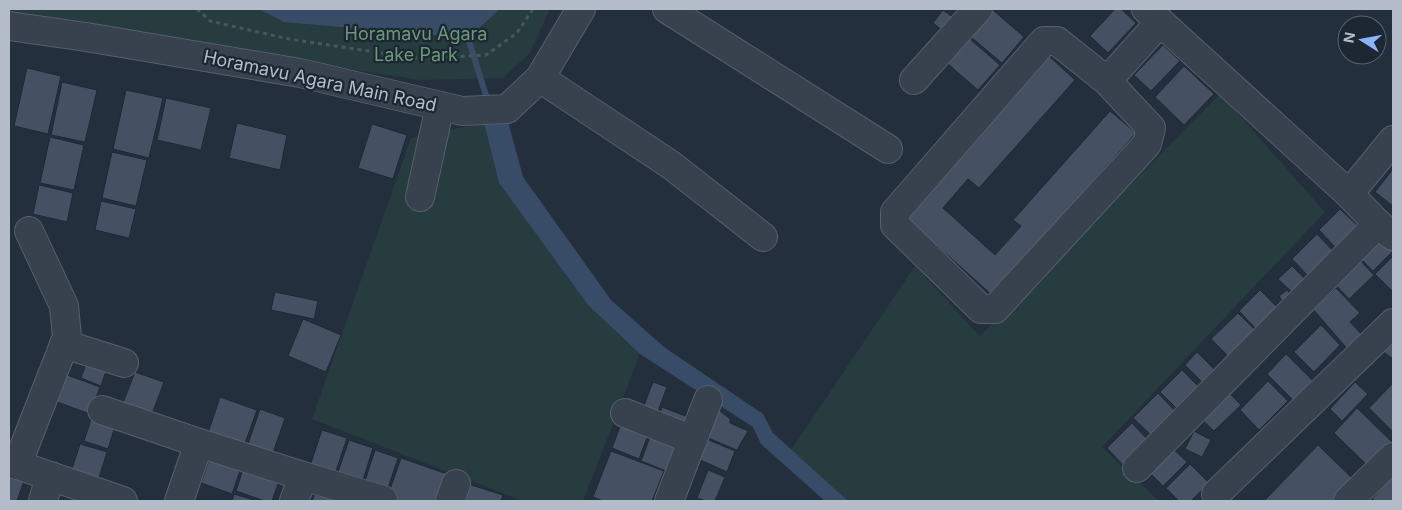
<svg xmlns="http://www.w3.org/2000/svg" width="1402" height="510" viewBox="0 0 1402 510" font-family="Inter,sans-serif">
<style>
.green{fill:#263c3f}
.water{fill:#394c67}
.lines{fill:none;stroke-linecap:round;stroke-linejoin:round}
.stream{stroke:#394c67;stroke-width:6}
.building{fill:#455162;stroke:#1f2835}
.minor-casing{stroke:#565f6c;stroke-width:30}
.path{stroke:#44595c;stroke-width:3;stroke-dasharray:4 4;stroke-linecap:butt}
.minor{stroke:#38414e;stroke-width:28}
.labels{text-anchor:middle;stroke-width:4.5;stroke-linejoin:round;paint-order:stroke}
.park-label{font-size:18px;fill:#6b9a76;stroke:#1d2633}
.street-label{font-size:18px;fill:#b4bcc9;stroke:#1d2633}
</style>
<rect width="100%" height="100%" fill="#242f3e"/>
<g class="green">
<polygon points="9,9 550,9 530,53 503,78 420,80 9,16"/>
<polygon points="1220,94 1325,212 1102,447 1159,501 847,501 791,450 915,266 980,336"/>
<polygon points="484,123 499,183 588,305 640,354 583,501 523,501 312,419 411,138"/>
</g>
<g class="water">
<polygon points="259,9 500,9 468,38 284,22"/>
<polygon points="507,118 523,177 611,300 664,347 763,414 773,433 848,501 825,501 761,444 753,427 640,354 588,305 499,183 484,123"/>
</g>
<g class="lines">
<polyline class="stream" points="468,38 488,102"/>
</g>
<g class="building">
<polygon points="1115,9 1121,9 1136,23 1108,53 1090,36"/>
<polygon points="943,10 958,21 948,35 933,23"/>
<polygon points="993,10 1024,37 1002,63 971,37"/>
<polygon points="970,39 1000,65 978,90 948,64"/>
<polygon points="1163,45 1180,61 1151,91 1134,75"/>
<polygon points="1049,56 1075,80 979,188 968,179 943,208 995,255 1021,226 1013,220 1110,111 1136,133 992,295 906,218"/>
<polygon points="1184,66 1214,94 1184,125 1155,97"/>
<polygon points="27,68 61,76 48,134 14,126"/>
<polygon points="62,82 97,90 85,142 51,135"/>
<polygon points="126,90 163,98 149,158 113,149"/>
<polygon points="166,98 211,108 201,150 157,140"/>
<polygon points="237,123 287,135 280,170 229,158"/>
<polygon points="372,124 407,135 393,179 358,168"/>
<polygon points="50,137 84,145 74,190 40,183"/>
<polygon points="112,152 147,160 136,206 102,198"/>
<polygon points="1393,169 1393,206 1375,192"/>
<polygon points="39,185 73,193 67,222 33,214"/>
<polygon points="101,201 136,209 129,238 95,230"/>
<polygon points="1340,209 1359,227 1337,249 1319,230"/>
<polygon points="1379,230 1393,244 1393,251 1373,271 1356,254"/>
<polygon points="1317,234 1334,252 1309,277 1292,259"/>
<polygon points="1356,256 1374,275 1349,299 1332,281"/>
<polygon points="1393,256 1393,292 1375,274"/>
<polygon points="1292,266 1310,284 1297,297 1278,279"/>
<polygon points="1336,288 1360,313 1350,322 1365,338 1350,352 1313,309"/>
<polygon points="1260,290 1277,307 1256,329 1239,311"/>
<polygon points="1287,290 1297,303 1288,309 1279,296"/>
<polygon points="275,292 318,301 314,319 271,310"/>
<polygon points="1238,313 1255,330 1229,357 1211,339"/>
<polygon points="303,319 341,335 326,372 288,356"/>
<polygon points="1321,325 1340,345 1314,372 1294,352"/>
<polygon points="1393,341 1393,359 1378,348"/>
<polygon points="1197,352 1217,372 1205,385 1185,365"/>
<polygon points="1286,354 1315,383 1296,403 1267,374"/>
<polygon points="87,361 107,368 101,386 81,378"/>
<polygon points="1182,370 1199,387 1177,409 1160,392"/>
<polygon points="59,372 100,387 90,414 49,399"/>
<polygon points="135,372 164,382 152,414 123,403"/>
<polygon points="1268,381 1288,401 1259,430 1240,410"/>
<polygon points="653,382 667,387 655,419 641,413"/>
<polygon points="1355,382 1368,394 1342,421 1330,409"/>
<polygon points="1393,383 1393,432 1369,408"/>
<polygon points="1224,388 1241,405 1214,431 1197,415"/>
<polygon points="1158,393 1176,412 1152,436 1133,418"/>
<polygon points="220,397 257,410 244,446 208,433"/>
<polygon points="662,407 688,417 683,432 657,422"/>
<polygon points="715,407 730,419 730,423 748,431 737,450 708,438"/>
<polygon points="1357,408 1393,443 1370,468 1334,433"/>
<polygon points="260,409 285,418 272,456 247,447"/>
<polygon points="92,416 116,423 108,449 84,441"/>
<polygon points="624,416 651,427 639,459 612,448"/>
<polygon points="1132,423 1149,441 1124,466 1107,448"/>
<polygon points="322,430 347,438 335,474 310,466"/>
<polygon points="1194,431 1211,440 1202,457 1185,449"/>
<polygon points="650,437 675,447 666,471 641,461"/>
<polygon points="704,438 735,451 727,472 696,458"/>
<polygon points="349,440 373,448 363,480 338,472"/>
<polygon points="1167,443 1187,462 1163,486 1144,467"/>
<polygon points="80,444 107,452 98,481 71,472"/>
<polygon points="1318,445 1355,481 1336,501 1264,501"/>
<polygon points="375,450 398,458 388,488 365,481"/>
<polygon points="611,451 664,471 652,501 603,501 593,497"/>
<polygon points="211,454 242,465 232,494 201,483"/>
<polygon points="401,458 447,474 438,501 386,501"/>
<polygon points="1190,464 1209,483 1191,501 1179,501 1166,488"/>
<polygon points="244,466 280,478 272,501 265,501 236,491"/>
<polygon points="9,470 26,475 17,501 9,501"/>
<polygon points="708,470 725,477 715,501 706,501 697,498"/>
<polygon points="1393,476 1393,501 1375,501 1372,499"/>
<polygon points="468,484 503,495 501,501 462,501"/>
<polygon points="317,488 348,501 312,501"/>
<polygon points="234,494 257,501 232,501"/>
</g>
<g class="lines">
<defs>
<g id="minor">
<polyline points="667,9 888,149"/>
<polyline points="1146,9 1349,194 1378,224 1393,236"/>
<polyline points="9,26 86,37 300,73 462,111 507,109 540,78 581,9"/>
<polyline points="540,78 671,165 763,237"/>
<polyline points="914,80 978,9"/>
<polyline points="1107,81 1057,41 1044,41 895,212 895,225 981,309 995,309 1147,144 1151,128 1107,81 1160,22"/>
<polyline points="1349,194 1393,140"/>
<polyline points="420,197 440,106"/>
<polyline points="64,344 124,363"/>
<polyline points="102,410 199,443 303,476 294,501"/>
<polyline points="625,413 693,440"/>
<polyline points="9,462 123,501"/>
<polyline points="17,465 67,337 64,306 29,231"/>
<polyline points="1137,468 1378,224"/>
<polyline points="303,476 383,500"/>
<polyline points="1216,494 1393,323"/>
<polyline points="43,501 50,476"/>
<polyline points="179,501 199,443"/>
<polyline points="450,501 456,484"/>
<polyline points="669,501 708,400"/>
<polyline points="1348,501 1393,457"/>
</g>
</defs>
<use href="#minor" class="minor-casing"/>
<polyline class="path" points="197,9 210,21 289,39 422,59 486,55 517,33 533,9"/>
<use href="#minor" class="minor"/>
</g>
<g class="labels">
<g class="park-label">
<text x="416" y="40">Horamavu Agara<tspan x="416" dy="21">Lake Park</tspan></text>
</g>
<g class="street-label">
<text transform="translate(320 81) rotate(12)" y="6">Horamavu Agara Main Road</text>
</g>
</g>
<rect width="1402" height="510" fill="none" stroke="#b4bcc9" stroke-width="20"/>
<g transform="translate(1362 40) rotate(281)"><circle r="24" fill="#1d2633" stroke="#59626f"/>
<path d="M0-4L9 19L0 12L-9 19Z" fill="#8ab4f8"/>
<text y="-8" font-size="14" font-weight="bold" text-anchor="middle" fill="#b4bcc9">N</text>
</g>
</svg>
